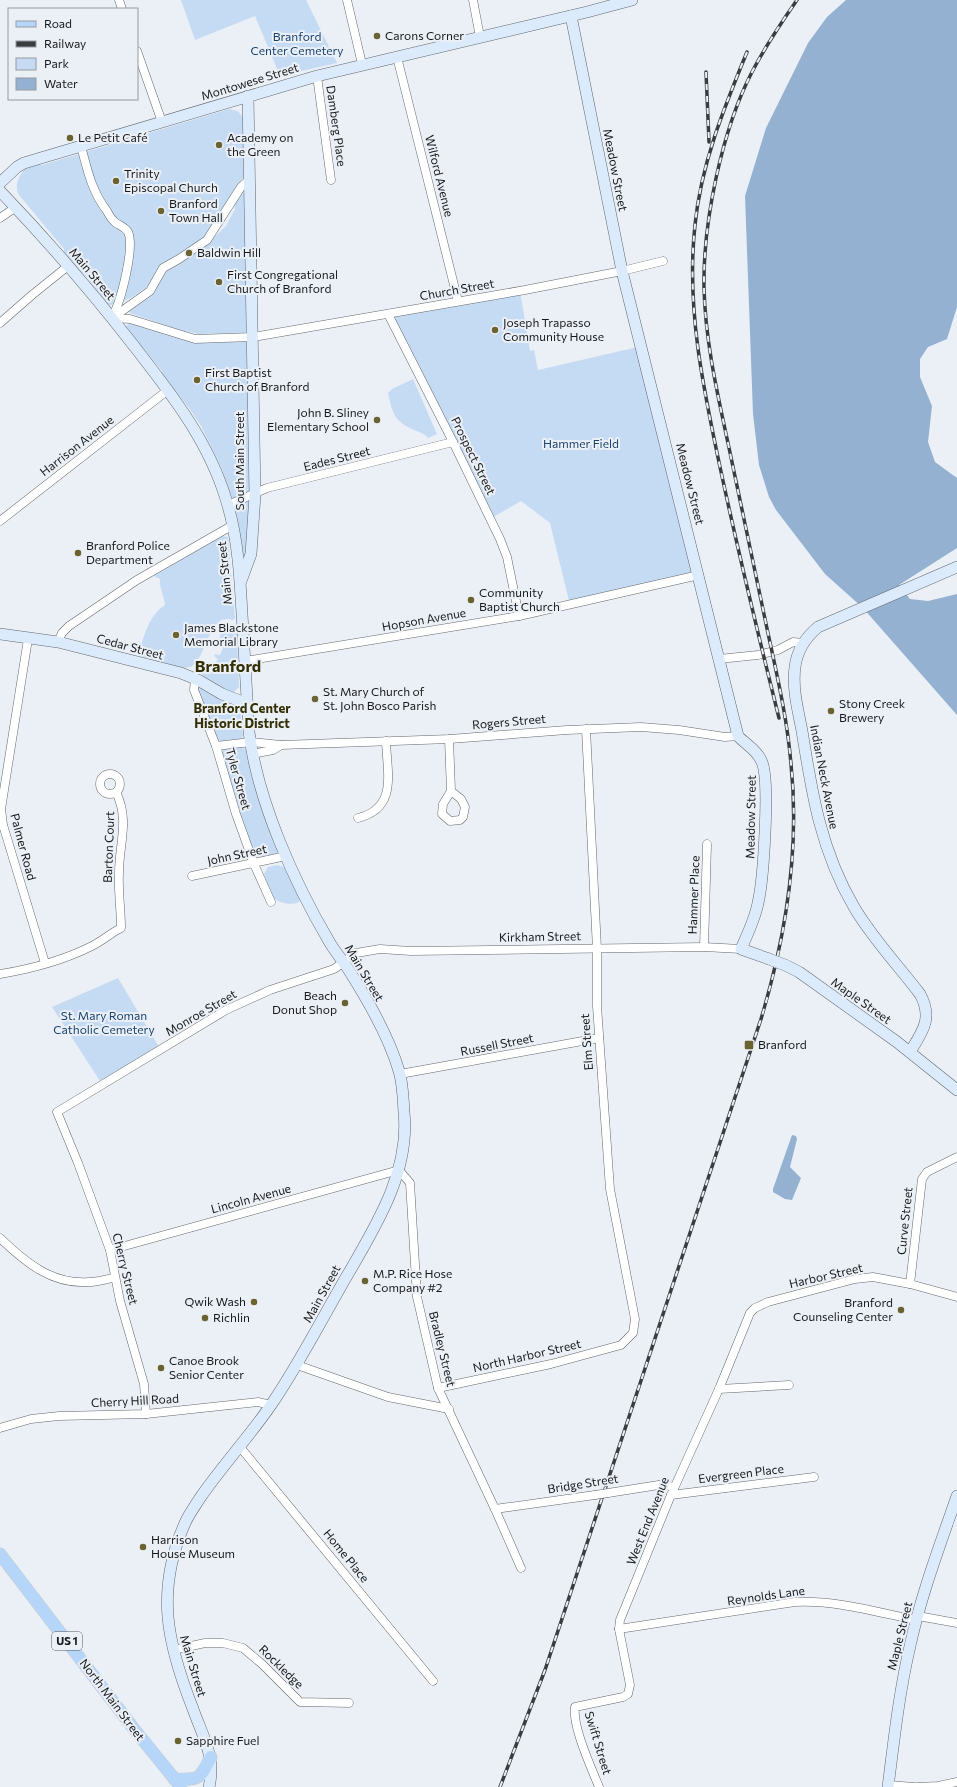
<svg xmlns="http://www.w3.org/2000/svg" width="957" height="1787" viewBox="0 0 957 1787" font-family="Commissioner,sans-serif">
<style>
.green{fill:#c5dbf3}
.water{fill:#94b1d2}
.lines{fill:none;stroke-linecap:round;stroke-linejoin:round}
.street-casing{stroke:#62676c;stroke-width:9}
.secondary-casing{stroke:#62676c;stroke-width:12}
.primary-casing{stroke:#cccccd;stroke-width:13}
.street{stroke:#fff;stroke-width:8}
.secondary{stroke:#dbebfc;stroke-width:11}
.primary{stroke:#b6d6f9;stroke-width:12}
.rail-casing{stroke:#3a3d40;stroke-width:3.5}
.rail{stroke:#ebf0f7;stroke-width:2;stroke-dasharray:6;stroke-linecap:butt}
.street-bridge-casing{stroke:#62676c;stroke-width:9;stroke-linecap:butt}
.secondary-bridge-casing{stroke:#62676c;stroke-width:12;stroke-linecap:butt}
.street-bridge{stroke:#fff;stroke-width:8}
.secondary-bridge{stroke:#dbebfc;stroke-width:11}
.poi-dot{fill:#6a6330;stroke:#ebf0f7;stroke-width:1.5}
.labels{text-anchor:middle;stroke-width:4;stroke-linejoin:round;paint-order:stroke}
.shield{fill:#ebf0f7;stroke:#56595c;stroke-width:1}
.shield-label{font-size:11px;font-weight:bold;fill:#16181a}
.poi-label{font-size:12px;fill:#16181a;stroke:#ebf0f7;text-anchor:start}
.park-label{font-size:12px;fill:#17426d;stroke:#ebf0f7}
.street-label{font-size:12px;fill:#16181a;stroke:#ebf0f7}
.neighbourhood-label{font-size:13px;font-weight:bold;fill:#342f03;stroke:#ebf0f7}
.district-label{font-size:16px;font-weight:bold;fill:#342f03;stroke:#ebf0f7}
</style>
<rect width="100%" height="100%" fill="#ebf0f7"/>
<g class="green">
<polygon points="181,0 306,0 337,63 280,76 255,16 195,40"/>
<path d="M229,109l9,2 6,8 2,54 -10,16 -31,47 -10,8 -33,20 -15,23 -18,12 -21,7 -23,-31 -4,-1 -17,-21v-4l-45,-54c-8,-14 9,-36 23,-30z"/>
<polygon points="245,192 248,330 245,333 199,334 179,330 130,313 129,311 150,297 157,287 164,270 204,247 226,226 235,209 234,205 241,195"/>
<polygon points="520,291 530,351 534,350 538,370 642,346 699,575 570,605 550,523 521,501 490,519 388,314"/>
<polygon points="130,323 201,342 245,341 248,344 249,492 247,555 245,557 242,555 235,506 221,467 201,426 189,408 162,375 162,371 133,336 128,333 126,326"/>
<path d="M413,379l24,55 -9,4c-3,-4 -9,-6 -14,-8 -21,-10 -21,-16 -26,-37l4,-4z"/>
<path d="M222,536l6,1 7,81 -2,2c-25,-8 -24,34 -42,47l-8,1 -44,-12c3,-17 10,-41 26,-51 -1,-9 -6,-18 -5,-26l-6,-3z"/>
<path d="M231,629l6,5 2,53 -6,6 -30,-15 -1,-4 1,-5h2l4,3 9,-13 -3,-2 -1,-3 6,1 5,-12 -6,-3c2,-8 3,-11 12,-11z"/>
<polygon points="198,687 238,706 240,709 243,736 241,739 221,742 216,739 197,690"/>
<polygon points="241,746 246,750 252,777 278,850 277,854 261,858 255,855 253,850 221,753 225,748"/>
<path d="M277,865l7,2 16,32 -1,3c-8,4 -20,1 -27,-5l-8,-23 4,-7z"/>
<polygon points="118,978 159,1047 100,1081 52,1007"/>
</g>
<g class="water">
<polygon points="846,0 957,0 957,307 947,339 928,347 920,359 920,377 932,406 928,442 935,462 957,478 957,548 899,585 910,599 928,601 957,594 957,715 863,608 825,574 776,510 769,497 759,465 753,414 745,196 766,128 808,43 827,17"/>
<polygon points="792,1135 796,1136 797,1139 790,1167 801,1178 792,1200 785,1199 773,1192 773,1189"/>
</g>
<g class="lines">
<defs>
<g id="street">
<polyline points="119,0 122,9"/>
<polyline points="347,0 362,64"/>
<polyline points="473,0 480,37"/>
<polyline points="137,51 162,122"/>
<polyline points="397,57 458,301"/>
<polyline points="317,76 331,180"/>
<path d="M81,146c6,23 11,46 26,65 2,4 5,9 9,12 5,3 9,4 12,9 7,15 -7,69 -15,83"/>
<polyline points="0,218 16,207"/>
<polyline points="388,314 453,442 500,539 507,557 519,616"/>
<polyline points="112,318 130,319 195,339 253,337 525,290 622,271 663,261"/>
<polyline points="112,318 150,291 163,268 179,259 207,240 241,187 250,179"/>
<polyline points="0,323 32,295 68,266"/>
<polyline points="228,505 267,488 453,442"/>
<polyline points="0,521 168,390"/>
<polyline points="28,639 1,809 3,825 45,963"/>
<polyline points="58,642 62,633 69,626 137,580 233,525"/>
<polyline points="719,659 758,655 778,650 793,642 803,643"/>
<polyline points="245,661 519,616 699,575"/>
<polyline points="195,679 194,690 216,746 236,814 254,864 271,902"/>
<polyline points="449,739 451,791 461,799 465,807 463,817 460,820 450,821 442,814 443,804 451,791"/>
<polyline points="216,746 251,742 281,745 450,739 567,730 641,727 679,730 725,737 738,736"/>
<polyline points="252,754 273,750 281,745"/>
<circle cx="110" cy="784" r="10"/>
<path d="M358,818c40,-10 29,-45 28,-77"/>
<polyline points="192,876 286,856"/>
<polyline points="704,947 707,844"/>
<path d="M0,974c31,-5 64,-14 92,-28 10,-5 19,-13 29,-18 0,-18 -3,-37 -2,-55 0,-30 11,-52 -3,-81"/>
<polyline points="400,1074 599,1038"/>
<path d="M0,1238c25,24 52,47 89,44 8,0 17,-3 25,-4"/>
<polyline points="110,1250 399,1170 410,1183 417,1297 438,1388 495,1509 521,1568"/>
<polyline points="910,1284 922,1179 927,1172 957,1157"/>
<polyline points="297,1365 388,1397 449,1409"/>
<polyline points="438,1388 551,1364 621,1345 633,1333 635,1319 610,1189 597,1006 597,949 586,729"/>
<polyline points="719,1389 789,1385"/>
<polyline points="146,1414 144,1384 120,1301 110,1250 78,1163 57,1112 226,1010 270,990 334,969 356,953 380,949 411,951 704,947 741,949"/>
<polyline points="0,1428 31,1419 59,1416 146,1414 258,1402 271,1405"/>
<polyline points="240,1447 433,1681"/>
<polyline points="608,1493 665,1484 674,1488"/>
<polyline points="671,1495 814,1477"/>
<polyline points="495,1509 595,1495"/>
<polyline points="918,1616 957,1623"/>
<path d="M619,1629l176,-27c41,-2 81,10 121,18"/>
<polyline points="173,1650 205,1643 223,1643 243,1648 262,1664 300,1702 349,1703"/>
<polyline points="888,1785 915,1787"/>
<path d="M599,1787c-8,-20 -27,-61 -24,-80l48,-10 5,-3 2,-9 -11,-56 1,-9 51,-125 48,-106 31,-76 5,-5 13,-6 87,-23 18,-2 37,7 47,13"/>
<polyline points="918,1787 938,1786 957,1782"/>
</g>
<g id="secondary">
<path d="M571,16l51,255 116,465c7,8 18,13 23,24 10,17 2,122 -3,143 -3,16 -11,32 -17,46l28,10"/>
<polyline points="0,183 17,167 24,163 317,76 587,12 632,0"/>
<path d="M0,191c47,49 92,101 134,155 39,50 77,98 94,160 10,34 12,72 14,108 2,39 5,78 7,118 9,70 45,150 81,211 6,10 14,19 20,29 19,30 39,65 49,99 4,13 4,28 5,41 7,67 -37,127 -68,183 -21,37 -41,75 -65,110 -22,32 -49,61 -71,93 -5,8 -11,16 -15,25 -30,68 -18,120 8,186 10,28 23,48 16,78"/>
<polyline points="241,581 251,554 255,495 248,96"/>
<polyline points="0,634 58,642 181,673 198,680 222,694 248,704"/>
<polyline points="785,965 799,972 897,1042 957,1090"/>
<path d="M910,1052c13,-21 23,-34 10,-58 -22,-29 -48,-56 -66,-87 -33,-56 -42,-113 -52,-176 -4,-21 -10,-43 -7,-64 2,-16 11,-30 23,-40l139,-60"/>
<path d="M888,1787c6,-47 11,-94 22,-141 11,-51 30,-101 47,-150"/>
</g>
<g id="primary">
<polyline points="0,1554 134,1729 181,1787"/>
<path d="M174,1779c26,1 25,1 37,-22"/>
</g>
</defs>
<use href="#street" class="street-casing"/>
<use href="#secondary" class="secondary-casing"/>
<use href="#primary" class="primary-casing"/>
<use href="#street" class="street"/>
<use href="#secondary" class="secondary"/>
<use href="#primary" class="primary"/>
<defs>
<g id="rail">
<path d="M747,52c-23,56 -46,112 -52,173 -9,82 8,162 25,242 18,84 38,167 59,251"/>
<polyline points="706,72 709,142"/>
<path d="M500,1787l45,-117 216,-651c25,-83 39,-168 30,-255 -4,-49 -16,-97 -26,-145 -12,-59 -25,-117 -37,-176 -11,-51 -23,-104 -24,-156 -1,-66 18,-157 48,-215 13,-25 29,-49 45,-72"/>
</g>
</defs>
<use href="#rail" class="rail-casing"/>
<use href="#rail" class="rail"/>
<defs>
<polyline id="street-bridge" points="595,1495 608,1493"/>
<polyline id="secondary-bridge" points="769,959 785,965"/>
</defs>
<use href="#street-bridge" class="street-bridge-casing"/>
<use href="#secondary-bridge" class="secondary-bridge-casing"/>
<use href="#street-bridge" class="street-bridge"/>
<use href="#secondary-bridge" class="secondary-bridge"/>
</g>
<g class="poi-dot">
<circle cx="377" cy="36" r="4"/>
<circle cx="70" cy="138" r="4"/>
<circle cx="219" cy="145" r="4"/>
<circle cx="116" cy="181" r="4"/>
<circle cx="161" cy="211" r="4"/>
<circle cx="189" cy="253" r="4"/>
<circle cx="219" cy="282" r="4"/>
<circle cx="495" cy="330" r="4"/>
<circle cx="197" cy="380" r="4"/>
<circle cx="377" cy="420" r="4"/>
<circle cx="78" cy="553" r="4"/>
<circle cx="471" cy="600" r="4"/>
<circle cx="176" cy="635" r="4"/>
<circle cx="315" cy="699" r="4"/>
<circle cx="831" cy="711" r="4"/>
<circle cx="345" cy="1003" r="4"/>
<rect x="744" y="1040" width="10" height="10" rx="2"/>
<circle cx="365" cy="1281" r="4"/>
<circle cx="254" cy="1302" r="4"/>
<circle cx="901" cy="1310" r="4"/>
<circle cx="205" cy="1318" r="4"/>
<circle cx="161" cy="1368" r="4"/>
<circle cx="143" cy="1547" r="4"/>
<circle cx="178" cy="1741" r="4"/>
</g>
<g class="labels">
<rect class="shield" x="52" y="1632" width="30" height="18" rx="3"/>
<g class="shield-label">
<text x="67" y="1645">US 1</text>
</g>
<g class="poi-label">
<text x="385" y="40">Carons Corner</text>
<text x="78" y="142">Le Petit Café</text>
<text x="227" y="142">Academy on<tspan x="227" dy="14">the Green</tspan></text>
<text x="124" y="178">Trinity<tspan x="124" dy="14">Episcopal Church</tspan></text>
<text x="169" y="208">Branford<tspan x="169" dy="14">Town Hall</tspan></text>
<text x="197" y="257">Baldwin Hill</text>
<text x="227" y="279">First Congregational<tspan x="227" dy="14">Church of Branford</tspan></text>
<text x="503" y="327">Joseph Trapasso<tspan x="503" dy="14">Community House</tspan></text>
<text x="205" y="377">First Baptist<tspan x="205" dy="14">Church of Branford</tspan></text>
<text x="369" y="417" text-anchor="end">John B. Sliney<tspan x="369" dy="14">Elementary School</tspan></text>
<text x="86" y="550">Branford Police<tspan x="86" dy="14">Department</tspan></text>
<text x="479" y="597">Community<tspan x="479" dy="14">Baptist Church</tspan></text>
<text x="184" y="632">James Blackstone<tspan x="184" dy="14">Memorial Library</tspan></text>
<text x="323" y="696">St. Mary Church of<tspan x="323" dy="14">St. John Bosco Parish</tspan></text>
<text x="839" y="708">Stony Creek<tspan x="839" dy="14">Brewery</tspan></text>
<text x="337" y="1000" text-anchor="end">Beach<tspan x="337" dy="14">Donut Shop</tspan></text>
<text x="758" y="1049">Branford</text>
<text x="373" y="1278">M.P. Rice Hose<tspan x="373" dy="14">Company #2</tspan></text>
<text x="246" y="1306" text-anchor="end">Qwik Wash</text>
<text x="893" y="1307" text-anchor="end">Branford<tspan x="893" dy="14">Counseling Center</tspan></text>
<text x="213" y="1322">Richlin</text>
<text x="169" y="1365">Canoe Brook<tspan x="169" dy="14">Senior Center</tspan></text>
<text x="151" y="1544">Harrison<tspan x="151" dy="14">House Museum</tspan></text>
<text x="186" y="1745">Sapphire Fuel</text>
</g>
<g class="park-label">
<text x="297" y="41">Branford<tspan x="297" dy="14">Center Cemetery</tspan></text>
<text x="581" y="448">Hammer Field</text>
<text x="104" y="1020">St. Mary Roman<tspan x="104" dy="14">Catholic Cemetery</tspan></text>
</g>
<g class="street-label">
<text transform="translate(250 82) rotate(-17)" y="4">Montowese Street</text>
<text transform="translate(336 126) rotate(82)" y="4">Damberg Place</text>
<text transform="translate(615 170) rotate(79)" y="4">Meadow Street</text>
<text transform="translate(439 176) rotate(76)" y="4">Wilford Avenue</text>
<text transform="translate(92 274) rotate(50)" y="4">Main Street</text>
<text transform="translate(457 290) rotate(-10)" y="4">Church Street</text>
<text transform="translate(77 446) rotate(-38)" y="4">Harrison Avenue</text>
<text transform="translate(473 456) rotate(64)" y="4">Prospect Street</text>
<text transform="translate(337 459) rotate(-14)" y="4">Eades Street</text>
<text transform="translate(240 461) rotate(-90)" y="4">South Main Street</text>
<text transform="translate(690 484) rotate(76)" y="4">Meadow Street</text>
<text transform="translate(225 573) rotate(-96)" y="4">Main Street</text>
<text transform="translate(424 620) rotate(-10)" y="4">Hopson Avenue</text>
<text transform="translate(130 647) rotate(15)" y="4">Cedar Street</text>
<text transform="translate(509 722) rotate(-5)" y="4">Rogers Street</text>
<text transform="translate(824 777) rotate(79)" y="4">Indian Neck Avenue</text>
<text transform="translate(238 779) rotate(74)" y="4">Tyler Street</text>
<text transform="translate(751 817) rotate(-89)" y="4">Meadow Street</text>
<text transform="translate(23 847) rotate(75)" y="4">Palmer Road</text>
<text transform="translate(109 847) rotate(-88)" y="4">Barton Court</text>
<text transform="translate(237 855) rotate(-12)" y="4">John Street</text>
<text transform="translate(694 895) rotate(-88)" y="4">Hammer Place</text>
<text transform="translate(540 937) rotate(-1)" y="4">Kirkham Street</text>
<text transform="translate(364 973) rotate(59)" y="4">Main Street</text>
<text transform="translate(861 1001) rotate(35)" y="4">Maple Street</text>
<text transform="translate(201 1013) rotate(-30)" y="4">Monroe Street</text>
<text transform="translate(587 1042) rotate(-94)" y="4">Elm Street</text>
<text transform="translate(497 1045) rotate(-11)" y="4">Russell Street</text>
<text transform="translate(251 1199) rotate(-15)" y="4">Lincoln Avenue</text>
<text transform="translate(905 1221) rotate(-84)" y="4">Curve Street</text>
<text transform="translate(125 1269) rotate(76)" y="4">Cherry Street</text>
<text transform="translate(826 1276) rotate(-13)" y="4">Harbor Street</text>
<text transform="translate(322 1294) rotate(-61)" y="4">Main Street</text>
<text transform="translate(442 1349) rotate(76)" y="4">Bradley Street</text>
<text transform="translate(527 1356) rotate(-13)" y="4">North Harbor Street</text>
<text transform="translate(135 1401) rotate(-3)" y="4">Cherry Hill Road</text>
<text transform="translate(741 1474) rotate(-7)" y="4">Evergreen Place</text>
<text transform="translate(583 1484) rotate(-9)" y="4">Bridge Street</text>
<text transform="translate(648 1521) rotate(-68)" y="4">West End Avenue</text>
<text transform="translate(346 1556) rotate(51)" y="4">Home Place</text>
<text transform="translate(766 1596) rotate(-8)" y="4">Reynolds Lane</text>
<text transform="translate(900 1636) rotate(-76)" y="4">Maple Street</text>
<text transform="translate(193 1666) rotate(73)" y="4">Main Street</text>
<text transform="translate(281 1667) rotate(44)" y="4">Rockledge</text>
<text transform="translate(112 1700) rotate(53)" y="4">North Main Street</text>
<text transform="translate(598 1743) rotate(73)" y="4">Swift Street</text>
</g>
<g class="neighbourhood-label">
<text x="242" y="713">Branford Center<tspan x="242" dy="15">Historic District</tspan></text>
</g>
<g class="district-label">
<text x="228" y="672">Branford</text>
</g>
</g>
<rect x="8" y="8" width="130" height="92" fill="#ebf0f7" stroke="#969a9f"/>
<rect x="16" y="21" width="20" height="6" fill="#b6d6f9" stroke="#969a9f"/>
<text x="44" y="28" font-size="12" fill="#16181a">Road</text>
<rect x="16" y="41" width="20" height="6" fill="#3a3d40" stroke="#969a9f"/>
<text x="44" y="48" font-size="12" fill="#16181a">Railway</text>
<rect x="16" y="58" width="20" height="12" fill="#c5dbf3" stroke="#969a9f"/>
<text x="44" y="68" font-size="12" fill="#16181a">Park</text>
<rect x="16" y="78" width="20" height="12" fill="#94b1d2" stroke="#969a9f"/>
<text x="44" y="88" font-size="12" fill="#16181a">Water</text>
</svg>
